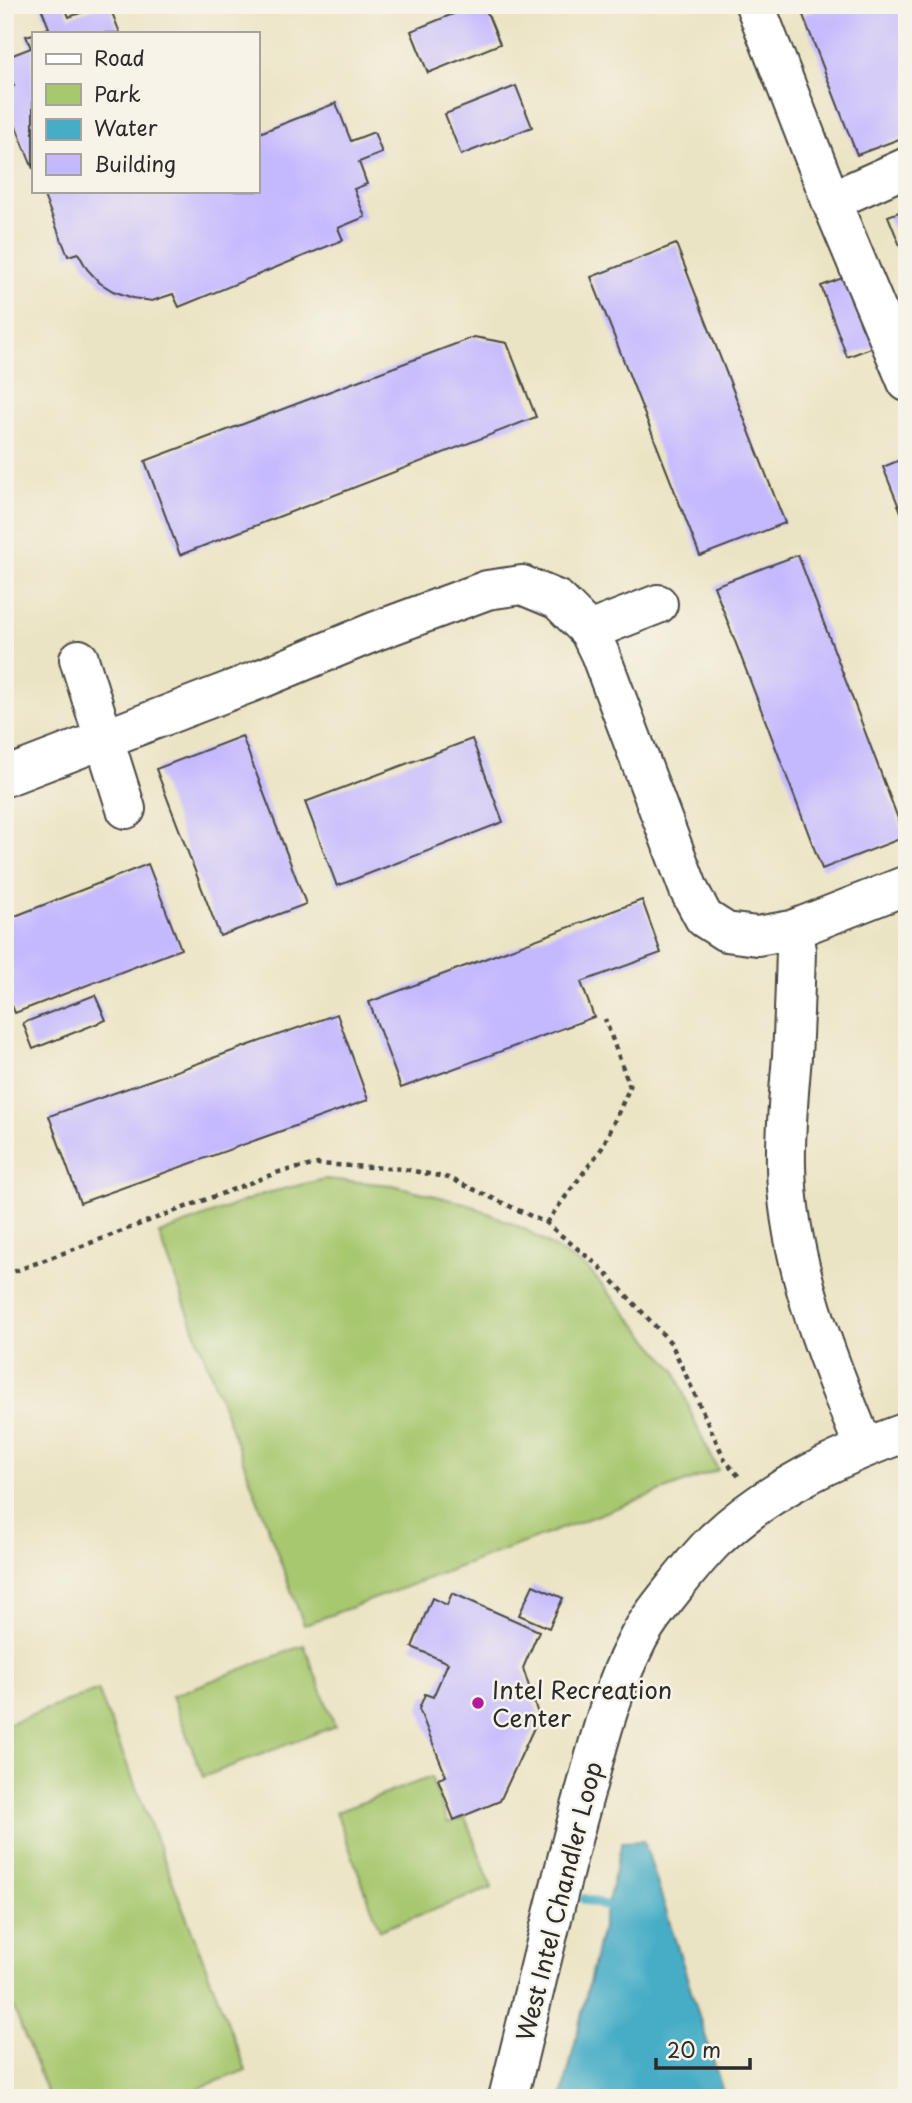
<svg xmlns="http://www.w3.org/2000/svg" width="912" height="2103" viewBox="0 0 912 2103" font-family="'Playpen Sans',sans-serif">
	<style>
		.green { fill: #a8c870; stroke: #6a7a4e; stroke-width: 2 }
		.water { fill: #47adc6; stroke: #396c78; stroke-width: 2 }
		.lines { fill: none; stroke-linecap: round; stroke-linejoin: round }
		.stream { stroke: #47adc6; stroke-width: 10 }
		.building { fill: #c4b8ff }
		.minor-casing { stroke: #484742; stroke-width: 42 }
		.path { stroke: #484742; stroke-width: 4.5; stroke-dasharray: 5 5; stroke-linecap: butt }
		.minor { stroke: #fff; stroke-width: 38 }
		.poi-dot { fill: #b5179e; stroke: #f7f3e8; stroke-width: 2.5 }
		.labels { text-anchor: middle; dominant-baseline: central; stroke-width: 5; stroke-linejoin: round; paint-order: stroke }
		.poi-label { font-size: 24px; fill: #2b2b2b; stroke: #f7f3e8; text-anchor: start }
		.street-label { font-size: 24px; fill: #2b2b2b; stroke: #f7f3e8 }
	</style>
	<rect width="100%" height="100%" fill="#f7f3e8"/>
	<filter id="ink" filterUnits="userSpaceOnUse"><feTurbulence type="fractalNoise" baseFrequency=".0143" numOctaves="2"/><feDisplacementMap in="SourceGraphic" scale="14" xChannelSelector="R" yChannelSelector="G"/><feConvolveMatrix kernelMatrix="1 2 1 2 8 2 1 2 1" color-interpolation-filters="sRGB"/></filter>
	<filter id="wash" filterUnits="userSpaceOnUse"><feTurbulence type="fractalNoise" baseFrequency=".00686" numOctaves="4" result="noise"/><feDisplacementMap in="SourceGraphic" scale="28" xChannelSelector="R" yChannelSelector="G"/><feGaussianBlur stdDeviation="1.57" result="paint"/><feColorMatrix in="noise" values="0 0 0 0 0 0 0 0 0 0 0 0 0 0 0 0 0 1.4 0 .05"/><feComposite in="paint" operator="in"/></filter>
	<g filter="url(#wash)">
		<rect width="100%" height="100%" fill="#ebe4c4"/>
		<path class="green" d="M325,1179L392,1185L468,1204L526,1230L589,1270L675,1370L695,1423L718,1470L304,1625L159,1234L263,1194Z
			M304,1645L335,1726L203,1777L172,1696Z
			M98,1690L246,2070L174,2098H49L5,1986V1725Z
			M431,1777L448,1823L465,1817L492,1888L380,1930L336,1812Z"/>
		<path class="water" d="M644,1841L725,2098H562L622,1842Z"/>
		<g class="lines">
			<path class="stream" d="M584,1899L606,1906"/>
		</g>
		<g id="blocks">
			<path class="building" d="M40,5H64L69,17L103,5H109L120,33H35L49,28Z
				M475,5H484L500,44L428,73L411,31Z
				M828,5H907V136L857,155L803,15Z
				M33,34V169L5,99V90L14,86L5,64V58L31,48L26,36Z
				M516,86L532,127L461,155L445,114Z
				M336,103L351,141L374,132L382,153L359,162L367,184L354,189L365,217L338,228L343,240L179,307L173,294L152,301L133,298L113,291L100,283L87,269L78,253L68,256L42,191H257V134Z
				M907,209V263L888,216Z
				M676,244L785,523L700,556L591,277Z
				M853,274L879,345L847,357L821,286Z
				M474,337L507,343L536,417L180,555L145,461Z
				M907,457V527L883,467Z
				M798,555L905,837L822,869L714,586Z
				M242,736L306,904L220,936L156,769Z
				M472,739L503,822L337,886L305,802Z
				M148,864L181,949L15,1013L5,989V920Z
				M642,900L661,953L581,982L594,1017L401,1088L369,1002Z
				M95,995L106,1020L33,1049L23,1023Z
				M337,1014L368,1100L80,1203L49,1116Z
				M533,1585L563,1598L549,1628L519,1615Z
				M452,1593L539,1631L523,1668L539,1717L500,1801L454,1820L438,1779L446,1776L419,1709L425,1694L433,1697L448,1663L412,1647L432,1598L447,1605Z"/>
		</g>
	</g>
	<g filter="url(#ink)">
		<use href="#blocks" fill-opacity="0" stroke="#484742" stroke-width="2"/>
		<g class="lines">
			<defs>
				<path id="minor" d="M755,5L831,201L907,382
					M831,201L907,167
					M589,631L658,604
					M79,659L126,809
					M5,777L263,678L376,631L487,590L522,585L558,600L589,631L600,654L689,890L704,918L726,932L757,936L792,930L907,885
					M792,930L796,950C795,985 794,1021 792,1056C789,1093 785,1130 786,1167C788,1262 828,1361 864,1447
					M508,2098C532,2002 554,1905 580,1810C596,1755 608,1697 635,1645C645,1623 662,1603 677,1584C689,1569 701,1554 715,1540C769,1489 837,1457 907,1432"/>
			</defs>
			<use href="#minor" class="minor-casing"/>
			<path class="path" d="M546,1223L602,1148L630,1087L605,1019
				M5,1275L279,1172L318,1164L404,1169L449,1178L546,1223L600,1267L671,1343L725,1460L740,1478"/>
			<use href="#minor" class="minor"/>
		</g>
	</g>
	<circle class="poi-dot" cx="478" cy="1703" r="7"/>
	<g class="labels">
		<g class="poi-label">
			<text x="492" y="1689">Intel Recreation<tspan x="492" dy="28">Center</tspan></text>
		</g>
		<g class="street-label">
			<text transform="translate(558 1901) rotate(-76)">West Intel Chandler Loop</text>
		</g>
	</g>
	<rect width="912" height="2103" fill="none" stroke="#f7f3e8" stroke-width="28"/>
	<rect x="32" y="32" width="228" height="161" fill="#f7f3e8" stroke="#a5a39c" stroke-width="2"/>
	<rect x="46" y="54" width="35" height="10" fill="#ffffff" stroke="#a5a39c" stroke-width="2"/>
	<text x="94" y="66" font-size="21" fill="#2b2b2b">Road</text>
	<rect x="46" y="84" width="35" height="21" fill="#a8c870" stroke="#a5a39c" stroke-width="2"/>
	<text x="94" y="102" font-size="21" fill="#2b2b2b">Park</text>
	<rect x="46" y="119" width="35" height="21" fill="#47adc6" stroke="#a5a39c" stroke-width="2"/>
	<text x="94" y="136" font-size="21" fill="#2b2b2b">Water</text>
	<rect x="46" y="154" width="35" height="21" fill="#c4b8ff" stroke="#a5a39c" stroke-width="2"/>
	<text x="94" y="172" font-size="21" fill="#2b2b2b">Building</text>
	<path d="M656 2058v10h94v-10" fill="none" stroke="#2b2b2b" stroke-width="3.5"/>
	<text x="667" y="2058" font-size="21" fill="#2b2b2b" stroke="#f7f3e8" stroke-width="5" paint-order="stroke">20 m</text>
</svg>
